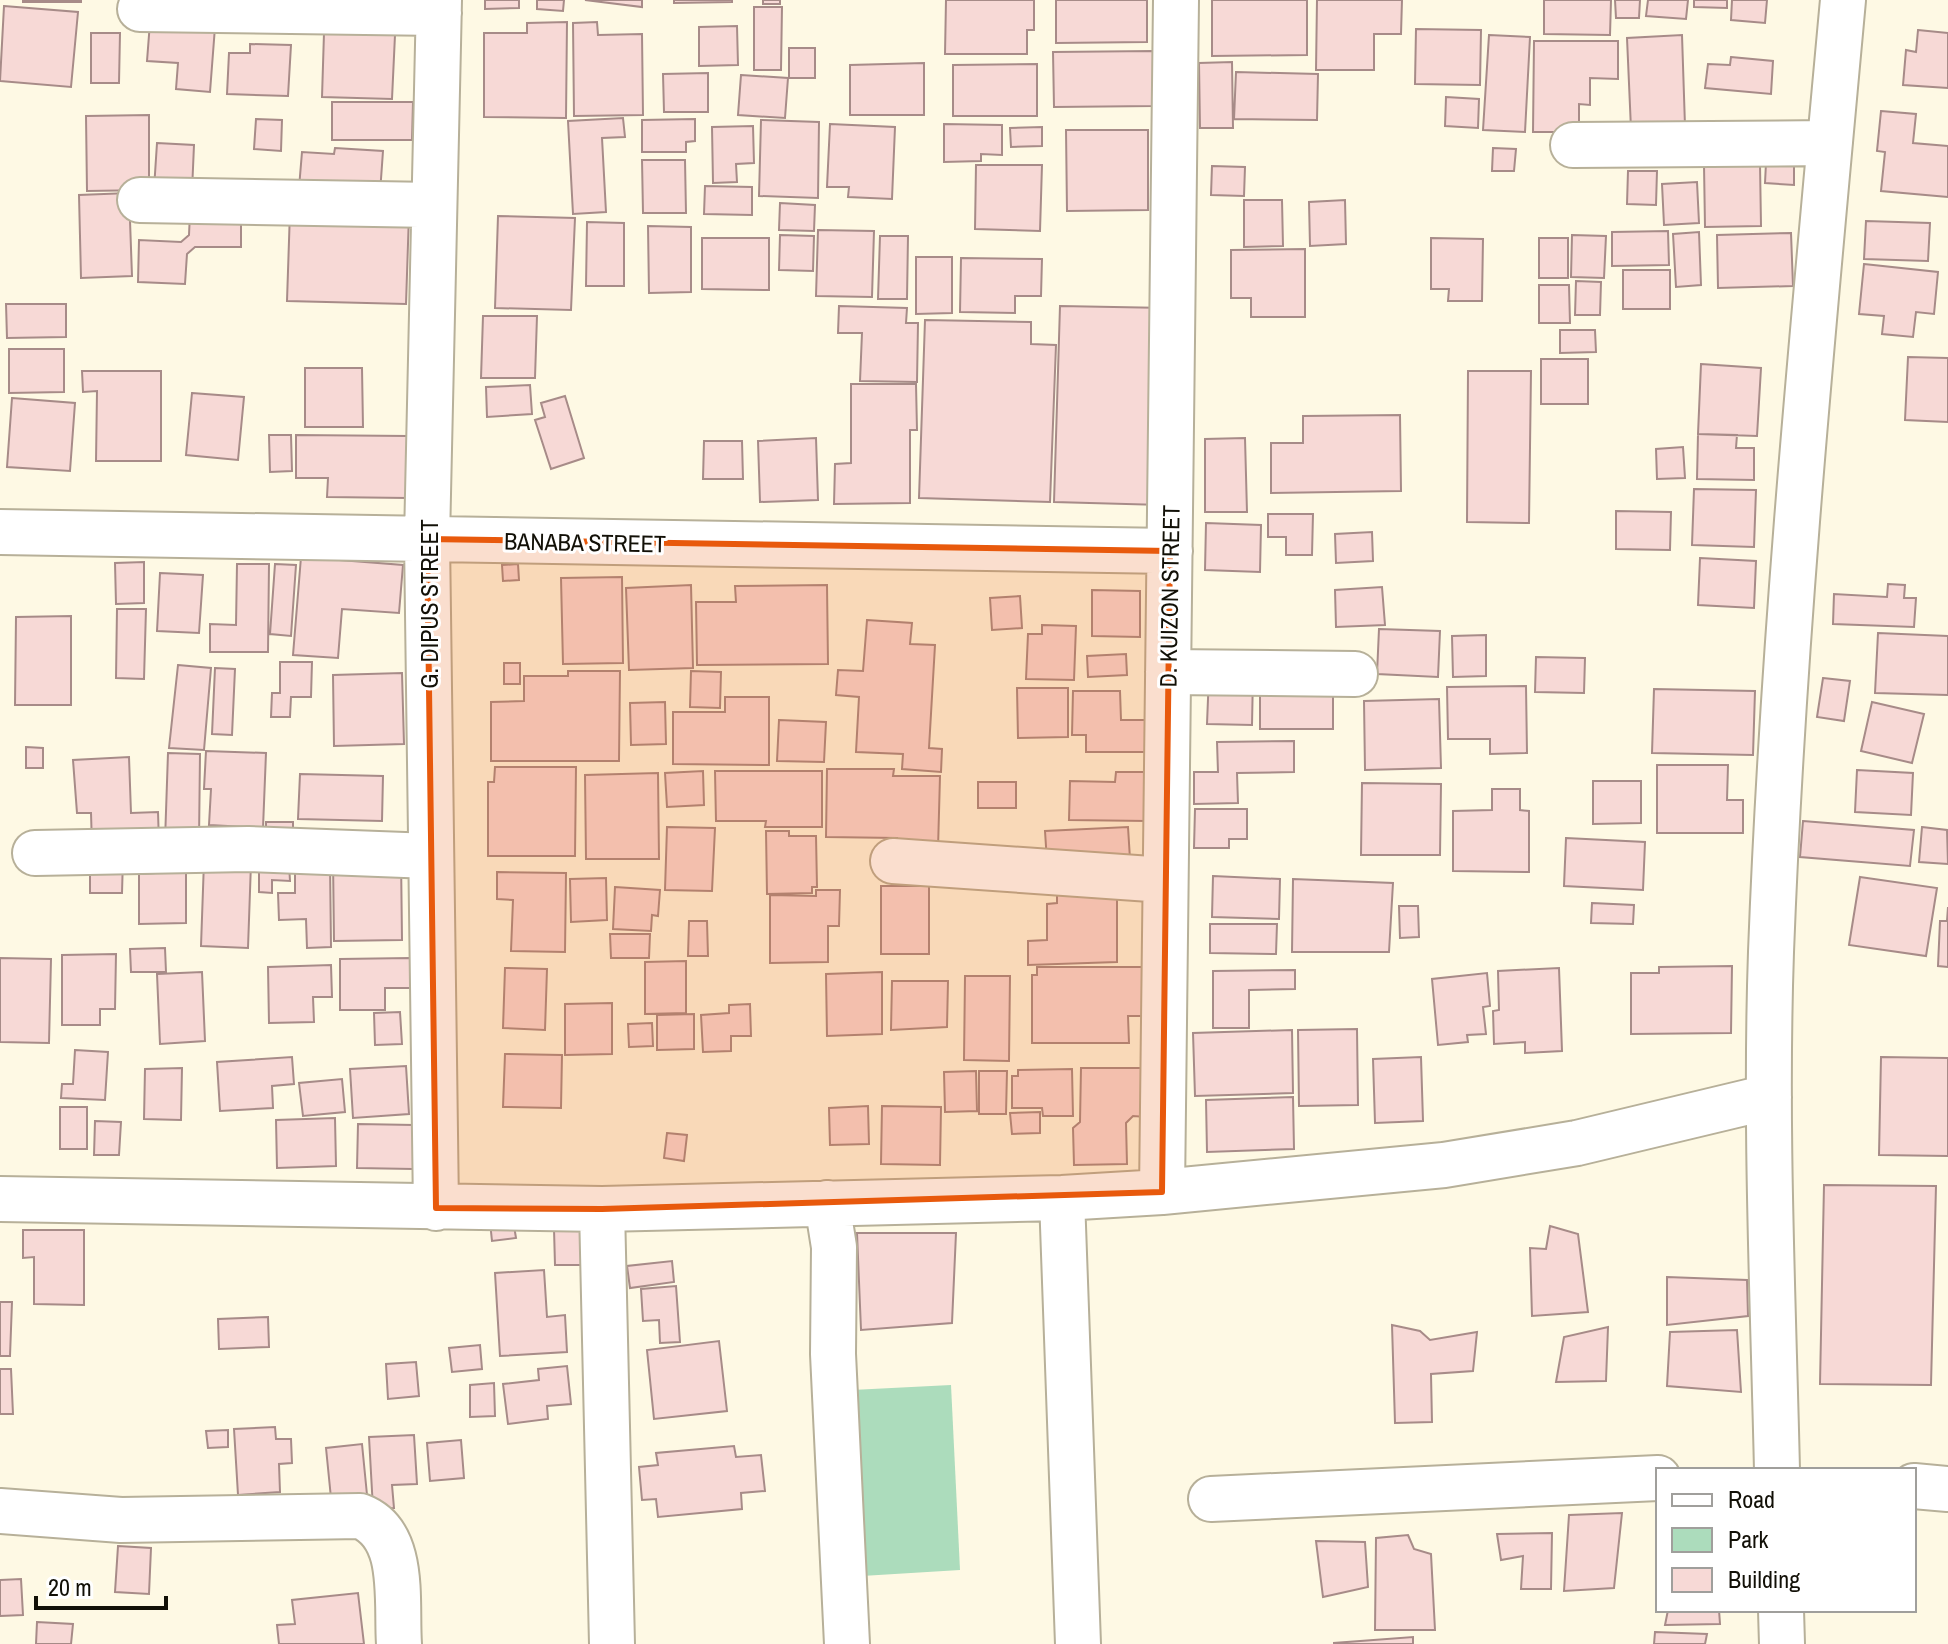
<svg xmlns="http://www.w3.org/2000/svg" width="1948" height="1644" viewBox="0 0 1948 1644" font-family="'Archivo Narrow',sans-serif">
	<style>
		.green { fill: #acdcbc }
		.building { fill: #f7d9d6; stroke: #a78b88; stroke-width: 2 }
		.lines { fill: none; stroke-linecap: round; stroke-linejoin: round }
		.minor-casing { stroke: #b7b099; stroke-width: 48 }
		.minor { stroke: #fff; stroke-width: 44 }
		.marked { fill: #e8590c; fill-opacity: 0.2; stroke: #e8590c; stroke-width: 6; stroke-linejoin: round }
		.labels { text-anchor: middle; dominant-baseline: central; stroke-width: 6; stroke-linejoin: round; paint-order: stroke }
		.street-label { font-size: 24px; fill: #121007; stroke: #fff }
	</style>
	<rect width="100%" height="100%" fill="#fef9e4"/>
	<path class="green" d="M951,1385L960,1570L862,1576L852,1390Z"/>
	<path class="building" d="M23,0H81V2H23Z
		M485,0H519V8L485,9Z
		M537,0H564L563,11L537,9Z
		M585,0H642V7Z
		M674,0H732V2L674,3Z
		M763,0H780V4H763Z
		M946,0H1034V30H1027V54H945Z
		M1056,0H1147V42L1056,43Z
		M1212,0H1307V55L1212,56Z
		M1317,0H1402L1401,34H1374V70H1316Z
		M1544,0H1611L1610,35L1544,34Z
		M1615,0H1640L1639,18H1616Z
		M1648,0H1688L1686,19L1646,16Z
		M1694,0H1727V8L1694,7Z
		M1732,0H1767L1765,23L1731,20Z
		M4,6L78,12L71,87L0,81Z
		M754,7H782L781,70H754Z
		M150,22L215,27L210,92L176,89L178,63L147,61Z
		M567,22L566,118L484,117V33H527V23Z
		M597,22L598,35L642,34L643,115L574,116L573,23Z
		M737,26L738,65L699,66V27Z
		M1416,29L1481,30L1480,85L1415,84Z
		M1918,30L1948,33V88L1903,85L1906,50L1916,52Z
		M91,33H120L119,83H91Z
		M324,33L395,35L392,99L322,97Z
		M1489,35L1530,37L1525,132L1483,130Z
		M1682,35L1685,126L1631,129L1627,38Z
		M1534,41H1618V79L1590,78V105L1579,104V132H1533Z
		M250,44L291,45L288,96L227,94L229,53H250Z
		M789,48H815V78H789Z
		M1153,51L1154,106L1054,107L1053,52Z
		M1731,57L1773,61L1771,94L1705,88L1708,64L1730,65Z
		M1232,62L1233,128H1200L1199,63Z
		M924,63V115H850V65Z
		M1037,64V116H953V65Z
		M1236,72L1318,74L1317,120L1234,119Z
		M708,73V112H664L663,74Z
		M741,75L788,78L785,118L738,115Z
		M1446,97L1479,99L1478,128L1445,126Z
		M332,102H413L412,140H332Z
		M1881,111L1916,114L1913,143L1948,146V197L1881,191L1885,152L1877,151Z
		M149,115V190L87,191L86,116Z
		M623,118L625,137L602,138L606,212L573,214L568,121Z
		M256,119L282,120L281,151L254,149Z
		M695,119V141L686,142V152H642V120Z
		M761,120L819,122L818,198L759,196Z
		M830,124L895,127L892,199L848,197L849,187H827Z
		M944,124L1002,125V155L981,154V161L944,162Z
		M753,126L754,163L736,164L737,182L713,183L712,127Z
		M1042,127V146L1011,147L1010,128Z
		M1066,130H1148V210L1067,211Z
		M157,143L194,145L192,191L154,189Z
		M335,148L383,151L380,193L299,188L302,152L334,154Z
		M1493,148L1516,149L1514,171H1492Z
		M642,160H685L686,213H643Z
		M1766,163L1794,164V185L1765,183Z
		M1760,164L1761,226L1705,227L1704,165Z
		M976,165H1042L1040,231L975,229Z
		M1212,166L1245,167L1244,196L1211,195Z
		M1628,171H1657L1656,205L1627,204Z
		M1697,182L1699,223L1664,225L1662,184Z
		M705,186L752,187V215L704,214Z
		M129,193L132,276L81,278L79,195Z
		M1244,200H1282L1283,246L1244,247Z
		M1345,200L1346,244L1310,246L1309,202Z
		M780,203L815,205L814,231L779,230Z
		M290,211L409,214L406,304L287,301Z
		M241,212V247H195L187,254L185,284L138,282L139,240L181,242L189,235L190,213Z
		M498,216L575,218L571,310L495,308Z
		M1866,221L1930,223L1928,261L1864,259Z
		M587,222L624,223V286H586Z
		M648,226L691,227V292L649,293Z
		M818,230L874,231L872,297L816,296Z
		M1668,231L1669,265L1612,266V232Z
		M1699,232L1701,285L1676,287L1673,234Z
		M1791,233L1793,286L1718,288L1717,235Z
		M780,235L814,236L813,271L779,270Z
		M1572,235L1606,236L1604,278L1571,277Z
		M880,236H908L907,299H878Z
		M702,238H769V290L702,289Z
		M1431,238L1483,239L1482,301H1448L1449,289H1431Z
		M1539,238H1568V278H1539Z
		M1305,249V317H1251V298H1231V250Z
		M916,257H952V313L916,314Z
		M961,258L1042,259L1041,296H1015V313L960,312Z
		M1864,264L1938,272L1934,314L1916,312L1913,337L1882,334L1884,316L1859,314Z
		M1623,270H1670V309H1623Z
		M1576,281L1601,282L1600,315H1575Z
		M1539,285H1569L1570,323H1539Z
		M6,304H66V337L7,338Z
		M839,306L907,308L906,323H918L917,382L860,381L862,333H838Z
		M1060,306L1167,308L1162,505L1054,502Z
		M483,316H537L535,378H481Z
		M925,320L1031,322V344L1056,345L1050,502L919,498Z
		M1560,330H1595L1596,352L1560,353Z
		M9,349H64V392L9,393Z
		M1908,357L1948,358V422L1905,420Z
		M1541,359H1588V404H1541Z
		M1701,364L1761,368L1757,436L1698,434Z
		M305,368H362L363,427H305Z
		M82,371H161V461H96L97,391L83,392Z
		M1468,371H1531L1529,523L1467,522Z
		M851,384H916L917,430H910V503L834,504L835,464L851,463Z
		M530,385L532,414L487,417L486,387Z
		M192,393L244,397L238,460L186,455Z
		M565,396L584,458L551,469L535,420L545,417L541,403Z
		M12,398L75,403L70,471L7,467Z
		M1400,415L1401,491L1271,493V443H1303V416Z
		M1698,434L1737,435L1736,448H1754V480L1697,479Z
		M269,435H291L292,471L270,472Z
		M296,435L408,436L407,498L327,497L328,478H296Z
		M816,438L818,500L760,502L758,441Z
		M1245,438L1247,512H1205V439Z
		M704,441H742L743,479H703Z
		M1683,447L1685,478L1657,479L1656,449Z
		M1694,489L1756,490L1754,547L1692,545Z
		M1616,511L1671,512L1670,550L1616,549Z
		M1268,514H1313L1312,555H1286V537H1268Z
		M1206,523L1261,525L1260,572L1205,570Z
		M1372,532L1373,561L1336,563L1335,534Z
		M301,557L403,565L399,613L342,609L338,658L293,655Z
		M1700,558L1756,561L1754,608L1698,605Z
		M144,562V603L116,604L115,563Z
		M237,564H269L268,652H210V624L236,625Z
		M275,564L296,565L291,636L270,634Z
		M518,564L519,580L503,581L502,565Z
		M160,573L203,575L199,633L157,631Z
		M622,577L623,663L563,664L561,578Z
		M1888,584L1905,585L1904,598H1916L1914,627L1833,624L1834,594L1887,597Z
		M691,585L693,668L629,670L626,588Z
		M827,585L828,664L697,665L696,602H736L735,586Z
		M1382,587L1385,625L1336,627L1335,590Z
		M1092,590L1140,591V637L1092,636Z
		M1020,596L1022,628L992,630L990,598Z
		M117,609H146L144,679L116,678Z
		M71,616V705H15L16,617Z
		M867,620L912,623L910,644L935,645L929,748L942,749L941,772L902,769L903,754L856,752L859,697L836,695L838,670L863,671Z
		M1042,625L1076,626L1074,680L1026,679L1028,634H1042Z
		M1379,629L1440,631L1438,677L1377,674Z
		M1878,633L1948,636V695L1875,693Z
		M1486,635V676L1453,677L1452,636Z
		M1126,654L1127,675L1088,677L1087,656Z
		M1536,657L1585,658L1584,693L1535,692Z
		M280,662H312L311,697H291L290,717H271L272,693H280Z
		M504,663H520V684H504Z
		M178,665L211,668L204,750L169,748Z
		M215,668L235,669L232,735L212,734Z
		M568,671H620L619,761H491V702L524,701V676H568Z
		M691,671L721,672L720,708L690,707Z
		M402,673L404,744L334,746L333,675Z
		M1209,674L1253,675L1252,725L1207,724Z
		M1333,674V729H1260V675Z
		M1823,678L1850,681L1844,721L1817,717Z
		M1526,686L1527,753L1490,754V739H1448L1447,687Z
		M1017,688H1068V737L1018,738Z
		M1654,689L1755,691L1753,755L1652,753Z
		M1073,691H1120L1121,720H1151V752H1086V735H1072Z
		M725,697H769V765L673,764V712H725Z
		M1439,699L1441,768L1365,770L1364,701Z
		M665,702L666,744L631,745L630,703Z
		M1872,702L1924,714L1912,763L1861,751Z
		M779,720L826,722L824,762L777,761Z
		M1294,741V772L1237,773L1238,803L1194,804V772H1218L1217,742Z
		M26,747L43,748V768H26Z
		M206,751L266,753L263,828L209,825L211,789H204Z
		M168,753L200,754L199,841H165Z
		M129,757L131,813L158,812L159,843L92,846L91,813H77L73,760Z
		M1657,765H1728L1727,800H1743V833H1657Z
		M495,767H576L575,856H488V782H494Z
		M827,769H894L893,776H940L938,849L897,848V838L826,837Z
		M1857,770L1913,773L1911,815L1855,812Z
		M703,771L704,805L667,807L665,773Z
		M715,771H822V827H765L766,821H716Z
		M1116,772H1148L1147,821L1069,820L1070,781L1115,782Z
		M658,773L659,859H586L585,775Z
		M300,774L383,776L382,821L298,819Z
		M1593,781H1641V823L1593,824Z
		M978,782H1016V808H978Z
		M1362,783L1441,784L1440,855H1361Z
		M1492,789H1520V810L1529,811V872L1453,871V811L1492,810Z
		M1195,809H1247V839H1229V848H1194Z
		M1803,821L1914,830L1910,866L1800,857Z
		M266,822H293V846H266Z
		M667,827L715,828L712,891L665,890Z
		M1128,827L1130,859L1047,862L1045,831Z
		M1922,827L1947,830L1948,864L1919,862Z
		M766,831H789V836H816L817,887H812V893L767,894Z
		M1566,838L1645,842L1643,890L1564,886Z
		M90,857L123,858L122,893H90Z
		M401,857L402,940L334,941L333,859Z
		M155,860H186V923L139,924V874L155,873Z
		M204,861L251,863L248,948L201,946Z
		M259,863L289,864L290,881L272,880V893L259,892Z
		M330,863L331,947L307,948L306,919L279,920L278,893H295V864Z
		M497,872L566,873L565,952L511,951L513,900L497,899Z
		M1213,876L1280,879L1279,919L1212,917Z
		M1860,877L1937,888L1926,956L1849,945Z
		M606,878L607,920L571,922L570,879Z
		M1293,879L1393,883L1389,952H1292Z
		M1117,885V962L1028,965V941L1047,940V904L1057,903V886Z
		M881,886H929V954H881Z
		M615,887L660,890L658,916L652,915L651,931L613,929Z
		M816,890H840L839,926H828V962L770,963V895L816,896Z
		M1592,903L1634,905L1633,924L1591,923Z
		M1399,906H1418L1419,937L1400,938Z
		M1948,907V967L1938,966L1940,921H1947Z
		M689,921H707L708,956H688Z
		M1210,924H1277L1276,954L1210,953Z
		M610,934H650L649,958H611Z
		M165,948L166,972H131L130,949Z
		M116,954L115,1009H100V1025H62V955Z
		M0,958L51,959L49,1043L0,1042Z
		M410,958L411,988H385V1010H340V959Z
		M686,961V1013L645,1014V962Z
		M331,965L332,997H313L314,1022L269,1023L268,967Z
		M1732,966L1731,1033L1631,1034V973H1659V967Z
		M1037,967H1142L1143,1016H1128L1129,1043H1032V975H1037Z
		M505,968L547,969L545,1030L503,1028Z
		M1559,968L1562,1051L1525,1053V1042L1494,1044L1493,1011L1499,1010L1498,971Z
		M1295,970V989L1249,990V1028H1213V971Z
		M202,972L205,1041L160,1044L157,974Z
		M882,972V1034L827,1036L826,974Z
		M1487,973L1490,1006L1483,1007L1486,1034L1467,1035L1468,1042L1438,1045L1432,979Z
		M965,976H1010L1009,1061L964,1060Z
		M892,981H948L947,1027L891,1030Z
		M612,1003V1054L565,1055V1004Z
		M750,1004L751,1036H731V1051L703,1052L701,1015L729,1013V1005Z
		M400,1012L402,1044L375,1045L374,1013Z
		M694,1014V1049L657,1050V1015Z
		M652,1023L653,1046L629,1047L628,1024Z
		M1357,1029L1358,1105L1299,1106L1298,1030Z
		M1292,1030L1293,1093L1195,1096L1193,1033Z
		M75,1050L108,1052L105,1100L61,1098L62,1084H73Z
		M505,1054L562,1055L561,1108L503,1107Z
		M292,1057L294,1084L272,1086L273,1108L220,1111L217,1062Z
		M1421,1057L1423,1121L1375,1123L1373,1059Z
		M1881,1057L1948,1058V1156L1879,1155Z
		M406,1066L409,1114L353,1118L350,1069Z
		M182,1068L181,1120L144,1119L145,1069Z
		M1081,1068H1147L1146,1117L1133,1116L1126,1123L1127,1164L1074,1165L1073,1128L1080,1122Z
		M1072,1069L1073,1116H1043L1042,1108H1012V1076H1018V1070Z
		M976,1071L977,1111L945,1112L944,1072Z
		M979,1071H1007L1006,1114H979Z
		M342,1079L345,1112L303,1116L299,1083Z
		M1293,1097L1294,1149L1207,1152L1206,1100Z
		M868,1106L869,1144L830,1145L829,1108Z
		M882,1106L941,1107L940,1165L881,1164Z
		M60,1107H87V1149H60Z
		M1040,1112V1133L1012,1134L1010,1113Z
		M335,1118L336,1166L277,1168L276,1120Z
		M95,1121L121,1122L119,1155H94Z
		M358,1124L414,1125L413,1169L357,1168Z
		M667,1133L687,1135L684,1161L664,1158Z
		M1824,1185L1936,1186L1931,1385L1820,1384Z
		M513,1220L516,1238L492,1241L490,1222Z
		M1550,1226L1578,1234L1588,1312L1532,1316L1530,1248L1546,1249Z
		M554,1229H590V1265H555Z
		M23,1230H84V1305L34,1304V1257L23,1258Z
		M857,1233H956L952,1323L861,1330Z
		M672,1261L674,1282L630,1288L627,1266Z
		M544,1270L547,1317L565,1315L567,1352L500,1356L495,1273Z
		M1667,1277L1747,1280L1748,1316L1667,1325Z
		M676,1286L680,1342L660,1343L659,1320L643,1321L641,1289Z
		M0,1302H12L10,1356H0Z
		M268,1317L269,1347L219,1349L218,1319Z
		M1392,1325L1420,1331L1430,1340L1477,1332L1473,1371L1431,1374L1432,1422L1395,1423Z
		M1608,1327L1606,1381L1556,1382L1564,1337Z
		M1737,1330L1741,1392L1667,1386L1670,1332Z
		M719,1341L727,1411L654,1419L647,1350Z
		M480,1345L482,1369L452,1372L449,1348Z
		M416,1362L419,1396L388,1399L386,1364Z
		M567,1366L571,1404L547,1406L548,1419L508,1424L503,1384L539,1380L538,1369Z
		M0,1369H11L13,1414H0Z
		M494,1383L495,1416L470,1417V1385Z
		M275,1427L276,1439H291L292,1463L279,1464L280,1492L238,1495L234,1429Z
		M228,1430V1447L208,1448L206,1431Z
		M414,1435L417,1484L392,1485L394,1508L373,1509L369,1437Z
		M461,1440L464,1478L430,1481L427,1443Z
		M362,1444L368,1505L332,1508L326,1448Z
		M734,1446L736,1457L761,1455L765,1491L741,1493L742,1509L658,1517L656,1499L642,1500L639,1467L658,1465L656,1453Z
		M1622,1513L1614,1588L1564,1591L1569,1515Z
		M1552,1533L1551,1589H1521L1523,1556L1501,1560L1497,1534Z
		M1408,1535L1414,1549L1431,1554L1435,1630H1375L1376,1538Z
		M1316,1541L1365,1542L1368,1587L1323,1597Z
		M118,1546L151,1548L149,1594L115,1592Z
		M21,1579L23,1615L0,1616V1580Z
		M358,1593L364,1644H279L277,1625L295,1624L292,1600Z
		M1668,1610H1719L1720,1624L1665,1625Z
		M37,1622L73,1624L71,1644H36Z
		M1655,1632L1707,1634L1705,1644H1654Z
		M1413,1637V1644H1334V1643Z"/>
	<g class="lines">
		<defs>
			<path id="minor" d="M140,9L439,13
				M1573,145L1830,143
				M140,200L434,205
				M0,532L1170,551
				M1168,672L1355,674
				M35,853L248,849L431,856
				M893,861L1165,880
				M1162,1192L1176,0
				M1062,1198L1078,1644
				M0,1199L602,1209L1062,1198L1162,1192L1444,1165L1577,1143L1769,1097
				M827,1203L834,1247L833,1354L847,1644
				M436,1208L427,539L439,0
				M602,1209L612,1644
				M1777,1470C1773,1297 1765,1125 1771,952C1783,634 1814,317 1843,0
				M1914,1486L1948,1489
				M1211,1499L1658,1478
				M0,1511L121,1520L360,1516C407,1534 396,1602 399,1644
				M1781,1610L1782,1644"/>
		</defs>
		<use href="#minor" class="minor-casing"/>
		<use href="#minor" class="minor"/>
	</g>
	<path class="marked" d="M427,539L1170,551L1162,1192L602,1209L436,1208Z"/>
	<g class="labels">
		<g class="street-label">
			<text transform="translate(585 542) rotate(1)">BANABA STREET</text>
			<text transform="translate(1169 596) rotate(-89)">D. KUIZON STREET</text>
			<text transform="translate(429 604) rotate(-90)">G. DIPUS STREET</text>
		</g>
	</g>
	<rect x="1656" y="1468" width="260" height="144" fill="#ffffff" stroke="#a09f9c" stroke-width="2"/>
	<rect x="1672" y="1494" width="40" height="12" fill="#ffffff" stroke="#a09f9c" stroke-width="2"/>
	<text x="1728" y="1508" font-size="24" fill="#121007">Road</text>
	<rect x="1672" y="1528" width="40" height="24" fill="#acdcbc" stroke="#a09f9c" stroke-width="2"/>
	<text x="1728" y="1548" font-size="24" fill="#121007">Park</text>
	<rect x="1672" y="1568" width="40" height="24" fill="#f7d9d6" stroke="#a09f9c" stroke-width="2"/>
	<text x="1728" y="1588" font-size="24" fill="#121007">Building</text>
	<path d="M36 1596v12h130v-12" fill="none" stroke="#121007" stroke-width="4"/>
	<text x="48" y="1596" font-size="24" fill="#121007" stroke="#ffffff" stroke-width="6" paint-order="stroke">20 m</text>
</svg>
